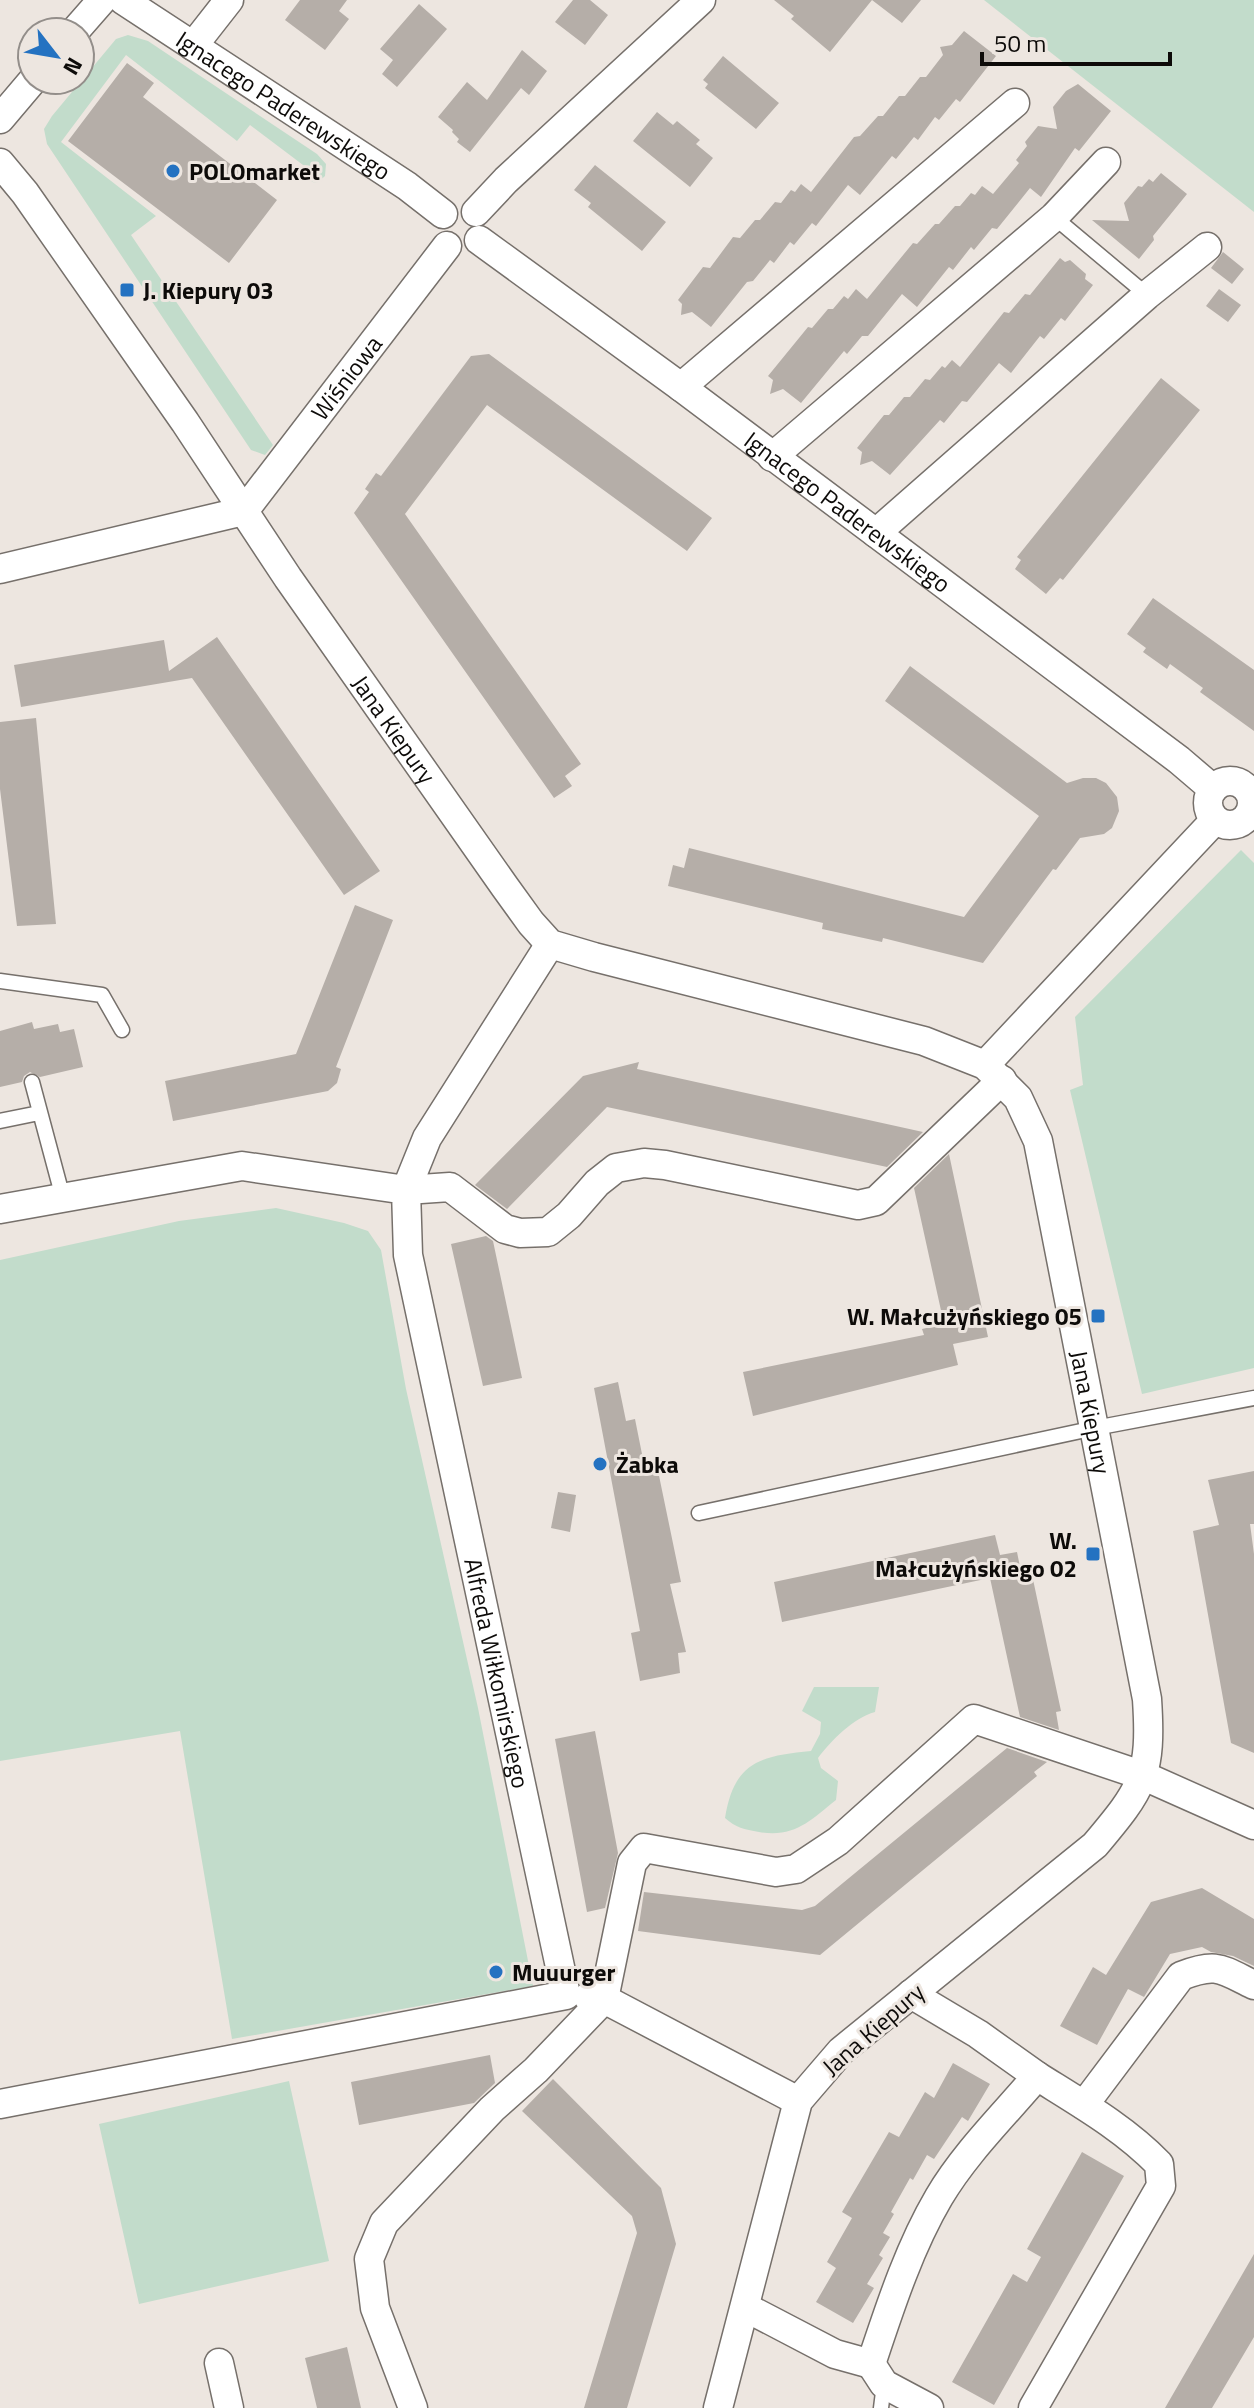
<svg xmlns="http://www.w3.org/2000/svg" width="1254" height="2408" viewBox="0 0 1254 2408" font-family="'Titillium Web',sans-serif">
	<style>
		.green { fill: #c2dccb }
		.building { fill: #b5aea8 }
		.lines { fill: none; stroke-linecap: round; stroke-linejoin: round }
		.lane-casing { stroke: #76706b; stroke-width: 17 }
		.street-casing { stroke: #76706b; stroke-width: 31 }
		.lane { stroke: #fff; stroke-width: 14 }
		.street { stroke: #fff; stroke-width: 28 }
		.poi-dot { fill: #2472c1; stroke: #ede6e0; stroke-width: 3 }
		.labels { text-anchor: middle; dominant-baseline: central; stroke-width: 6; stroke-linejoin: round; paint-order: stroke }
		.street-label { font-size: 24px; fill: #0d0b09; stroke: #ede6e0 }
		.poi-label { font-size: 24px; font-weight: bold; fill: #0d0b09; stroke: #ede6e0; text-anchor: start }
	</style>
	<rect width="100%" height="100%" fill="#ede6e0"/>
	<path class="green" d="M984,0H1254V212Z
		M128,35L148,41L317,154L326,164L325,176L317,183L304,180L311,171L250,125L237,141L126,55L61,142L156,216L131,235L273,445L265,455L251,450L47,144L44,129L52,116L116,39Z
		M1241,850L1254,863V1368L1142,1394L1070,1090L1083,1085L1075,1017Z
		M276,1208L344,1223L368,1231L381,1250L406,1389L478,1708L533,1986L232,2039L180,1731L0,1761V1260L179,1221Z
		M814,1687H879L875,1712C853,1718 832,1740 818,1758L821,1768L838,1781L836,1800C810,1821 794,1838 759,1832C744,1829 736,1828 725,1818C734,1763 758,1756 811,1751L820,1734L821,1722L802,1711Z
		M289,2081L329,2261L139,2304L99,2124Z"/>
	<path class="building" d="M300,0H347L339,11L349,19L325,50L285,20Z
		M573,0H590L608,15L585,45L555,22Z
		M774,0H921L902,23L872,0L830,52L791,19L794,16Z
		M419,4L447,29L397,87L382,74L393,60L380,49Z
		M964,31L996,56L960,102L956,99L939,120L935,117L918,140L914,137L896,159L892,156L860,195L848,185L816,226L812,223L794,245L790,242L774,263L770,260L753,281L747,282L711,327L692,312L681,315L682,304L678,300L703,267L710,268L733,237L740,238L755,220H760L775,202L781,203L791,190L795,192L801,184L811,192L854,137L860,136L878,116H883L899,96H905L920,77H926L943,55L940,47L952,45Z
		M522,50L547,71L529,95L521,88L470,152L457,142L459,139L452,132L453,130L438,117L467,82L487,100Z
		M723,56L779,103L756,129L705,88L708,84L703,80Z
		M127,63L154,83L143,97L277,200L229,263L68,141Z
		M1078,84L1111,111L1079,151L1075,148L1041,197L1030,188L997,229L992,228L974,250L971,247L953,270L949,267L917,307L902,294L868,336H862L847,354L844,351L801,403L783,389L770,394L773,380L768,376L808,327L812,328L828,309H833L844,296L848,299L856,289L867,299L913,243L917,244L935,224H939L955,206H960L971,193L975,195L982,186L993,194L1019,163L1016,160L1027,146L1025,142L1038,126L1057,129L1053,107L1066,91Z
		M657,112L673,125L677,121L700,140L696,144L713,158L690,187L633,141Z
		M595,165L666,222L642,251L588,207L591,203L574,190Z
		M1161,173L1187,194L1153,236L1154,240L1139,259L1092,220L1129,221L1124,203L1138,186L1142,187L1149,179L1153,182Z
		M1223,252L1244,269L1232,284L1211,268Z
		M1060,258L1065,262L1070,260L1086,274L1085,279L1093,285L1065,321L1061,318L1044,339L1040,336L1011,373L999,363L967,402L962,401L944,423L940,420L890,475L872,461L860,465L862,452L857,448L884,415H889L904,397H910L925,379L930,380L942,366L945,368L952,360L960,367L1004,312L1009,313L1025,294L1030,295Z
		M1219,289L1241,305L1228,322L1206,306Z
		M489,354L712,518L687,551L487,405L405,514L581,764L565,776L572,786L554,798L354,513L369,492L365,489L376,473L381,476L471,356Z
		M1161,378L1200,410L1063,580L1060,578L1046,594L1015,569L1021,560L1017,557Z
		M1153,598L1254,670V731L1200,692L1203,688L1170,664L1167,669L1143,652L1146,648L1127,634Z
		M217,637L380,871L344,895L192,678L21,707L14,665L164,640L169,671Z
		M910,666L1067,783L1083,778H1096L1106,783L1117,797L1119,811L1112,828L1104,834L1080,838L1056,870L1053,869L983,963L883,938L882,942L822,929L823,923L668,886L673,865L684,868L689,848L964,917L1039,816L885,701Z
		M36,718L56,924L17,926L0,789V722Z
		M355,905L393,920L336,1067L341,1069L337,1083L328,1091L173,1121L165,1081L296,1054Z
		M32,1022L34,1029L58,1024L60,1032L74,1029L83,1067L40,1077L30,1072L24,1076L22,1082L0,1087V1031Z
		M639,1062L637,1069L923,1132L887,1167L607,1107L507,1209L475,1185L583,1076Z
		M949,1154L988,1337L953,1344L958,1365L753,1416L743,1372L924,1335L922,1329L944,1324L914,1188Z
		M486,1236L493,1241L522,1378L483,1386L451,1244Z
		M618,1382L626,1421L635,1419L645,1469L657,1466L681,1582L670,1584L686,1652L678,1653L680,1673L640,1681L631,1633L640,1631L594,1388Z
		M1254,1471V1524H1250L1254,1554V1753L1231,1743L1193,1531L1219,1525L1208,1480Z
		M558,1492L576,1495L570,1532L551,1528Z
		M995,1535L1000,1555L1017,1552L1021,1572L1031,1570L1061,1711L1056,1712L1059,1730L1020,1717L990,1578L782,1622L774,1582Z
		M595,1731L618,1853L605,1908L587,1912L555,1739Z
		M1007,1748L1047,1762L1034,1772L1037,1776L820,1955L638,1931L644,1892L802,1910L815,1906Z
		M1202,1888L1254,1919V1966L1233,1956L1211,1952L1202,1947L1170,1954L1144,1997L1128,1989L1097,2045L1060,2026L1093,1967L1106,1975L1151,1902Z
		M490,2055L495,2083L474,2103L359,2125L351,2082Z
		M953,2063L990,2084L968,2121L962,2117L934,2159L927,2155L913,2180L910,2178L891,2212L894,2214L883,2233L890,2237L879,2255L883,2258L867,2284L874,2288L853,2323L816,2302L836,2268L827,2262L852,2218L842,2212L889,2132L899,2137L925,2092L934,2098Z
		M553,2079L661,2188L676,2244L627,2408H584L637,2233L632,2216L522,2111Z
		M1082,2152L1124,2176L994,2405L952,2382L1013,2274L1027,2282L1041,2257L1027,2249Z
		M1254,2254V2337L1212,2408H1165Z
		M347,2347L361,2408H317L305,2358Z"/>
	<g class="lines">
		<defs>
			<path id="lane" d="M1054,217L1147,295
				M0,981L102,995L122,1030
				M32,1082L63,1198
				M0,1121L39,1113
				M699,1513L1095,1428L1254,1398
				M881,2408L884,2384"/>
			<g id="street">
				<path id="s1" d="M123,0L407,186L443,214"/>
				<path d="M74,32L102,0"/>
				<path d="M193,46L229,0"/>
				<path d="M0,119L33,80"/>
				<path id="s2" d="M0,163L25,193L185,422L288,578L505,887L531,923L550,944L594,957L924,1041L985,1065L1018,1098L1038,1141L1147,1699C1152,1775 1143,1788 1095,1845L841,2051L798,2101L718,2408"/>
				<path d="M476,212L506,180L701,0"/>
				<path id="s3" d="M479,240L681,387L1179,760L1213,789"/>
				<path d="M681,387L1015,103"/>
				<path d="M772,457L1054,217L1106,162"/>
				<path id="s4" d="M244,511L447,246"/>
				<path d="M876,533L1147,295L1207,247"/>
				<path d="M0,569L244,511"/>
				<circle cx="1230" cy="803" r="22"/>
				<path d="M550,944L427,1138L406,1190L450,1187L505,1229L520,1233L548,1232L569,1215L597,1183L616,1168L644,1163L665,1165L858,1205L876,1201L1002,1080"/>
				<path d="M985,1065L1215,820"/>
				<path id="s5" d="M0,1209L242,1166L406,1190L408,1255L566,1995L0,2104"/>
				<path d="M588,1997L604,1999L798,2101"/>
				<path d="M1084,2105L1181,1976C1217,1962 1221,1969 1254,1985"/>
				<path d="M745,2307L835,2354L871,2364C890,2307 909,2248 939,2197C965,2153 1004,2115 1037,2076L978,2034L911,1994"/>
				<path d="M219,2363L229,2408"/>
				<path d="M871,2364L884,2384L929,2408"/>
				<path d="M413,2408L375,2308L369,2259L384,2223L492,2109L536,2070L604,1999L632,1863L644,1848L776,1872L796,1869L838,1841L974,1719L1144,1776L1254,1825"/>
				<path d="M1033,2408L1161,2186L1159,2164C1124,2128 1080,2103 1037,2076"/>
			</g>
		</defs>
		<use href="#lane" class="lane-casing"/>
		<use href="#street" class="street-casing"/>
		<use href="#lane" class="lane"/>
		<use href="#street" class="street"/>
	</g>
	<g class="poi-dot">
		<circle cx="173" cy="171" r="8"/>
		<rect x="119" y="282" width="16" height="16" rx="4"/>
		<rect x="1090" y="1308" width="16" height="16" rx="4"/>
		<circle cx="600" cy="1464" r="8"/>
		<rect x="1085" y="1546" width="16" height="16" rx="4"/>
		<circle cx="496" cy="1972" r="8"/>
	</g>
	<g class="labels">
		<g class="street-label">
			<text stroke="none"><textPath href="#s1" startOffset="192">Ignacego Paderewskiego</textPath></text>
			<text stroke="none"><textPath href="#s4" startOffset="168">Wiśniowa</textPath></text>
			<text stroke="none"><textPath href="#s3" startOffset="458">Ignacego Paderewskiego</textPath></text>
			<text stroke="none"><textPath href="#s2" startOffset="690">Jana Kiepury</textPath></text>
			<text stroke="none"><textPath href="#s2" startOffset="1778">Jana Kiepury</textPath></text>
			<text stroke="none"><textPath href="#s5" startOffset="904">Alfreda Wiłkomirskiego</textPath></text>
			<text transform="translate(873 2029) rotate(-41)">Jana Kiepury</text>
		</g>
		<g class="poi-label">
			<text x="189" y="171">POLOmarket</text>
			<text x="143" y="290">J. Kiepury 03</text>
			<text x="1082" y="1316" text-anchor="end">W. Małcużyńskiego 05</text>
			<text x="616" y="1464">Żabka</text>
			<text x="1077" y="1540" text-anchor="end">W.<tspan x="1077" dy="28">Małcużyńskiego 02</tspan></text>
			<text x="512" y="1972">Muuurger</text>
		</g>
	</g>
	<g transform="translate(56 56) rotate(121)"><circle r="38" fill="#ede6e0" stroke="#938e8a" stroke-width="2"/>
	<path d="M0-6L14 30L0 20L-14 30Z" fill="#2472c1"/>
	<text y="-12" font-size="22" font-weight="bold" text-anchor="middle" fill="#0d0b09">N</text>
	</g>
	<path d="M982 52v12h188v-12" fill="none" stroke="#0d0b09" stroke-width="4"/>
	<text x="994" y="52" font-size="24" fill="#0d0b09" stroke="#ede6e0" stroke-width="6" paint-order="stroke">50 m</text>
</svg>
